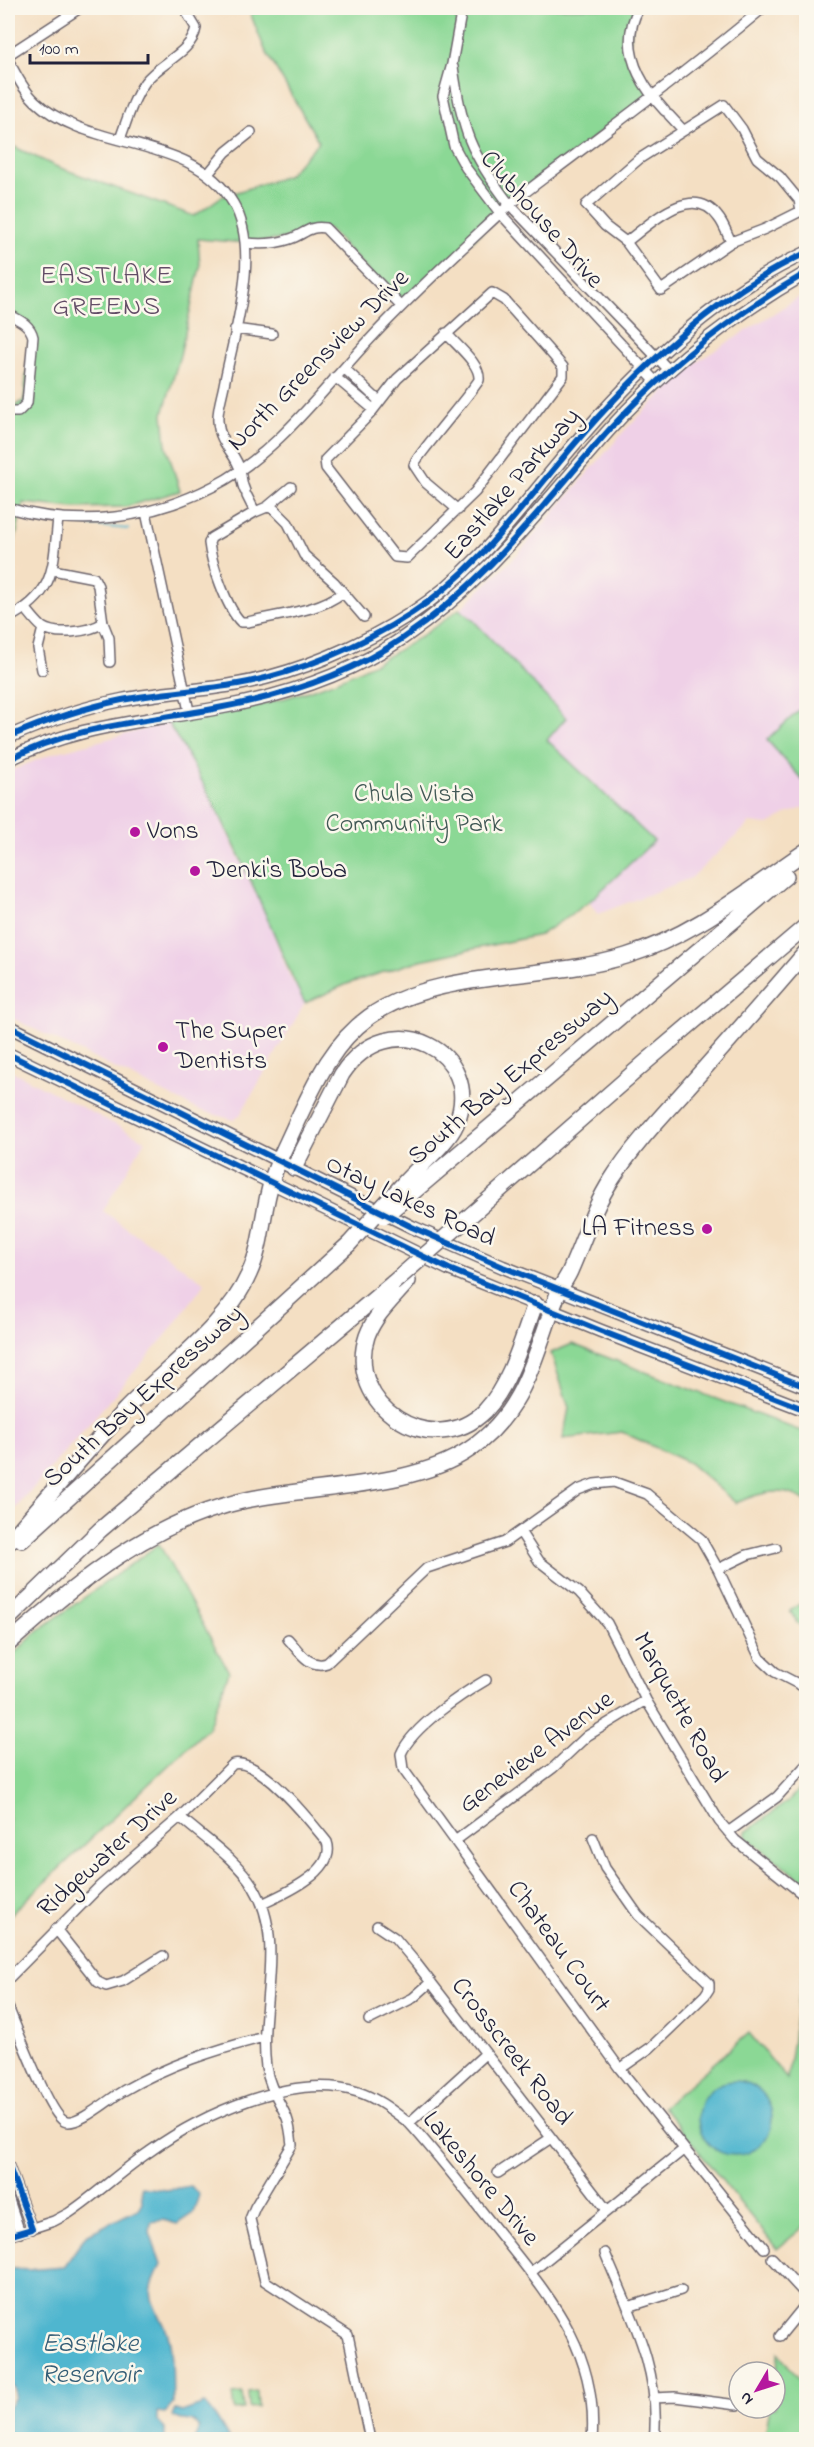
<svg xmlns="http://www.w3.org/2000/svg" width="814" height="2447" viewBox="0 0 814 2447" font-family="'Indie Flower',sans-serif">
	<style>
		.built { fill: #efd0e7 }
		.green { fill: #8bd895; stroke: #567d68; stroke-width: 1.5 }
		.water { fill: #50b6cf; stroke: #396c85; stroke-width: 1.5 }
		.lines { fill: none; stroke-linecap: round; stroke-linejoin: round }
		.stream { stroke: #50b6cf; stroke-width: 2 }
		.minor-casing { stroke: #6c646b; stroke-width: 12 }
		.major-casing { stroke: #6c646b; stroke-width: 15 }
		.highway-casing { stroke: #6c646b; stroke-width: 18 }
		.minor { stroke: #fff; stroke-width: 9 }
		.major { stroke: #fff; stroke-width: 12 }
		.highway { stroke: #fff; stroke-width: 15 }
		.highway-bridge-casing { stroke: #6c646b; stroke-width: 18; stroke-linecap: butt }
		.highway-bridge { stroke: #fff; stroke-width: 15 }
		.cycleway-casing { stroke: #fbf7ec; stroke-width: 10 }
		.cycleway { stroke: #0057b8; stroke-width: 6 }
		.poi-dot { fill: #b5179e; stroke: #fbf7ec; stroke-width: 2 }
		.labels { text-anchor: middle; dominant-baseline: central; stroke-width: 5; stroke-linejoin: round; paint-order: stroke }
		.street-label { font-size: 26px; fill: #22223b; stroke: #fbf7ec }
		.park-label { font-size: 26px; fill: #425956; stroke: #fbf7ec }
		.poi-label { font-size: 26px; fill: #22223b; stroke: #fbf7ec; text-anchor: start }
		.neighbourhood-label { font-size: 27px; letter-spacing: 1.5px; fill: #634d67; stroke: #fbf7ec }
		.water-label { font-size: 27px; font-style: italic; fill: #345d76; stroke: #fbf7ec }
	</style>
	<rect width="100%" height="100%" fill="#fbf7ec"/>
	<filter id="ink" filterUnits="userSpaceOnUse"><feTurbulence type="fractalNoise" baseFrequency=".0167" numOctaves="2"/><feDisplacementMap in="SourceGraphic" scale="12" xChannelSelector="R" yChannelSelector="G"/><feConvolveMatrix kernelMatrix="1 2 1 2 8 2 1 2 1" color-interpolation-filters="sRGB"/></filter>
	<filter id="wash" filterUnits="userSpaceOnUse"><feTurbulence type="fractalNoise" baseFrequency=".008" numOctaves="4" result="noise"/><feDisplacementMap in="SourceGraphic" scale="24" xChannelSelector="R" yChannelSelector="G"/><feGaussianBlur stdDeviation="1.35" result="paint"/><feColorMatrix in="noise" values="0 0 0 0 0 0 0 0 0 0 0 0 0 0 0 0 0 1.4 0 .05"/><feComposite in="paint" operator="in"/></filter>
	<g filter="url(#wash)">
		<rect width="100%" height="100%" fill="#f4dfc3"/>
		<path class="built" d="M806,293V807L786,814L768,825L750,823L691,878L598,914L589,902L653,841L547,740L566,718L460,609L517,555L625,430L692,365Z
			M168,723L196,767L268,920L289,975L305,1003L240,1115L234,1120L199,1110L8,1016V772L54,753Z
			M8,1069L145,1140L103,1211L205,1283L167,1334L8,1517Z"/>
		<path class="green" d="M248,8H635L629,49L653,91L525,191L402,307L328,228L276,240L247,243L198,239L200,267L180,355L163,414L166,445L180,491L125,507L74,508L23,503L12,555L8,560V409L14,407L24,400L30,334L8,312V144L55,166L194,216L221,197L287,176L319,142L265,50Z
			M459,609L473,620L566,718L547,740L654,841L589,902L540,935L421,960L347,984L305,1003C290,976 281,948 268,920C239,852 207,785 168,723C282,705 367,681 459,609Z
			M806,704V784L767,740Z
			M572,1344L806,1433V1501C783,1486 760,1492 736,1503L689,1463L622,1432L563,1439L569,1408L551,1353Z
			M159,1544L229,1672L208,1728L8,1917V1659L39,1630Z
			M806,1599V1598V1629L797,1623L790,1611Z
			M806,1782V1883L746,1837V1832L788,1801Z
			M806,1951V2225L777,2249L663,2107L749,2033L787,2079Z
			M778,2353L806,2387V2439H764L770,2408H775Z
			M257,2391L258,2407L249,2408L248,2392Z
			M242,2393L244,2409L235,2410L233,2394Z"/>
		<path class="water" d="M698 2118a37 37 0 1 1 74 0a37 37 0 1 1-74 0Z
			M191,2186L199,2195L193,2213L177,2224L163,2220L151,2222L150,2233L161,2265C139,2306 160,2303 169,2339C174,2359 172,2383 173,2404L165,2413L157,2412V2421L165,2429V2439H8V2409L15,2397V2389L8,2381V2268L27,2270L64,2267L86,2235L138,2209L142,2202L141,2187L166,2190Z
			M204,2404C212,2407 224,2431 229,2439H194L199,2428C193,2416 182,2424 172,2416L175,2410L182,2412Z"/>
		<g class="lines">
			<path class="stream" d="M8,515L55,522
				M61,522L128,529"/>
		</g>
	</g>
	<g filter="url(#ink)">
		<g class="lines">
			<defs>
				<path id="minor" d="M462,8L452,64L443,96L454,146L466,168L500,213L656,382
					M639,8C618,46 638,82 665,111
					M8,55L80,8
					M8,60C16,74 23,90 35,101C90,153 192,133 233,203C262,251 234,332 224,385C222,396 217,410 218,421C219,444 236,453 240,470C242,478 241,483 245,491
					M453,67C462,131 470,153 510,205L669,370
					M724,105L742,129L757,158L780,177L799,200L801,211L765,229L731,242L661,290L626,242L605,226L586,205L639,159Z
					M669,115L683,130
					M120,139C127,120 133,99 145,82C159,63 192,53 196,28L184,8
					M208,174L226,152L251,132
					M626,242C649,225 692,181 718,217C724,224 727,234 731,242
					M247,243C263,245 275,244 290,239C303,235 310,225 325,228L401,306
					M492,293L504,300L552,354L563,367V376L475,492L407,558L395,557L326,468L325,460L370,414L397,379Z
					M8,314C19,320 30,324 33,337L27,403L18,412H8
					M235,329L272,334
					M446,333C456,345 481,364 479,380C469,396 415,458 414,465L426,483L458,510
					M344,368L379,401
					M335,377L373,409
					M247,496L255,512
					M267,507L291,487
					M8,508C78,528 149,520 214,486C278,453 323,389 372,337C412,294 455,255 498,215C523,192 553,172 580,151C642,104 704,58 763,8
					M146,512L189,711
					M53,570L94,578L98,586L103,623L109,638L110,662
					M342,593C318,612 278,614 248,622H241C227,609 211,562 209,543L211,538L255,512L267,507L274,509L288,523L304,555L334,582L364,617
					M26,609C31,615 36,622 42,627C56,636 89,632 103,623
					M8,618C56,594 53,567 58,518
					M42,670L38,648L43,628
					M521,1533L539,1561L579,1592L607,1623L646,1700L719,1821L735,1840L806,1897
					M718,1569L747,1555L776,1548
					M288,1639C299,1651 309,1669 327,1663L427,1568L505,1542L578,1490L594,1484L614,1482L647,1494L701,1539L718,1569L760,1658L775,1672L806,1688
					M486,1680C462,1694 412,1727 401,1754L403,1769L620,2069L764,2248
					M180,1817C204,1838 236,1859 253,1886C287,1941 258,2008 266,2067C269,2087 279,2100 287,2118C290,2126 291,2136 292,2145L255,2207L250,2219L265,2281L348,2335L370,2440
					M728,1832L777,1797L806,1765
					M593,1838L605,1868L638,1915L709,1983V1989L705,1995L650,2048L620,2069
					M455,1841L553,1768L587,1736L646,1700
					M377,1926L395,1938L416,1963L607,2210
					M56,1929L98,1982L106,1986L123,1981L163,1956
					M8,1979L100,1886L180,1817L233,1764C261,1758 310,1821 327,1842C337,1871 284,1894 262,1904
					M8,2007C17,2028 48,2112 64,2121C77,2128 110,2098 123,2091C168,2065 214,2050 264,2037
					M369,2020L413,1998L431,1982
					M409,2123L485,2054
					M8,2164L32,2229
					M498,2173L551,2138
					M8,2197L20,2233
					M8,2236L54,2221L69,2213C97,2194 121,2171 149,2152C201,2115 294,2071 358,2092C377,2098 393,2111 409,2123C440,2157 467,2193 496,2229C548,2295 599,2350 592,2440
					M605,2253C630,2314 662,2371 654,2440
					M772,2258L806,2295
					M530,2273L683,2150
					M628,2307L681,2290
					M780,2336L806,2304
					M653,2398L675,2397L737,2405"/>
				<path id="major" d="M8,737C45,721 82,708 122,700C161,692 200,691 238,684C298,673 361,646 412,613C472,574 512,519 557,465C624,383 710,297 806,253
					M8,760C73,725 146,722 218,708C284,696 347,676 403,638C489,580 542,505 610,429C667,366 733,315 806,273
					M8,1026L412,1227L503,1267L806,1387
					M8,1054L449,1269L601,1331L806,1410"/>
				<path id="highway" d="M294,1168L342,1074C390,1001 486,1053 456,1124C448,1143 419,1166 405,1182
					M411,1194L786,876
					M471,1215L647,1061L806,926
					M408,1281C394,1298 375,1314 367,1336C344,1405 432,1463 485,1411C510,1385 523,1337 535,1304
					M22,1540L349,1244
					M8,1543C46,1499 84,1454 124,1411C164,1369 226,1327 249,1274C263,1244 262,1211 272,1180C277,1161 288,1142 296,1123C315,1083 332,1044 369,1017C438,968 546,981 626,956C695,935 748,890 806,851
					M8,1619L100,1530L393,1283
					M8,1644C78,1581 152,1521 246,1500C314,1485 412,1489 470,1449C527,1410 535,1351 559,1291C562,1284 567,1278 570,1271C584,1240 593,1208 612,1179C633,1146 661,1117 687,1088C727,1043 767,998 806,952"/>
			</defs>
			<use href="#minor" class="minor-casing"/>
			<use href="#major" class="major-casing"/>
			<use href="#highway" class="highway-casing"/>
			<use href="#minor" class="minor"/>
			<use href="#major" class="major"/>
			<use href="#highway" class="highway"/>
			<defs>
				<path id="highway-bridge" d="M384,1216L411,1194
					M349,1244L405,1182
					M393,1283L471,1215"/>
			</defs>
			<use href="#highway-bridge" class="highway-bridge-casing"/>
			<use href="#highway-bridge" class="highway-bridge"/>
			<defs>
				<path id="cycleway" d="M8,737C45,721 82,708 122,700C161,692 200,691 238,684C298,673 361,646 412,613C472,574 512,519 557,465C624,383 710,297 806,253
					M8,760C73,725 146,722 218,708C284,696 347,676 403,638C489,580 542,505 610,429C667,366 733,315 806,273
					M8,1026L412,1227L503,1267L806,1387
					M8,1054L449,1269L601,1331L806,1410
					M8,2164L32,2229L8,2236"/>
			</defs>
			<use href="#cycleway" class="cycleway-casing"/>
			<use href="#cycleway" class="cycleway"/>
		</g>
	</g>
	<g class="poi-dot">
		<circle cx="135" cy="832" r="6"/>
		<circle cx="195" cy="871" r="6"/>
		<circle cx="163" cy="1047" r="6"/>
		<circle cx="707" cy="1229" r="6"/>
	</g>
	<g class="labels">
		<g class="street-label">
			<text transform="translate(541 220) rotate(49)">Clubhouse Drive</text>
			<text transform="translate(319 361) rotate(-45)">North Greensview Drive</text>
			<text transform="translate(513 485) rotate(-49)">Eastlake Parkway</text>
			<text transform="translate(511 1078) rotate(-40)">South Bay Expressway</text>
			<text transform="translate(410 1202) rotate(25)">Otay Lakes Road</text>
			<text transform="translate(144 1397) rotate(-42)">South Bay Expressway</text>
			<text transform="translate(679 1708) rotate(61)">Marquette Road</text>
			<text transform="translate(537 1753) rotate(-37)">Genevieve Avenue</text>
			<text transform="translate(108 1854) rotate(-42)">Ridgewater Drive</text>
			<text transform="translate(558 1947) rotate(54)">Chateau Court</text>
			<text transform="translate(511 2052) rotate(52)">Crosscreek Road</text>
			<text transform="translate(480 2179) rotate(50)">Lakeshore Drive</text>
		</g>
		<g class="park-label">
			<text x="414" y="795">Chula Vista<tspan x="414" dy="30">Community Park</tspan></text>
		</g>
		<g class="poi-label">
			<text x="147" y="832">Vons</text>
			<text x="207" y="871">Denki's Boba</text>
			<text x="175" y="1032">The Super<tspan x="175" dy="30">Dentists</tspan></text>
			<text x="695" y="1229" text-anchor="end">LA Fitness</text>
		</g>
		<g class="neighbourhood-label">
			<text x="107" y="276">EASTLAKE<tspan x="107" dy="31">GREENS</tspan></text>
		</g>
		<g class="water-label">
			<text x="90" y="2344">Eastlake<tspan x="90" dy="31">Reservoir</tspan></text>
		</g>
	</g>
	<rect width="814" height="2447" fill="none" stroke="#fbf7ec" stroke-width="30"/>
	<g transform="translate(757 2390) rotate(231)"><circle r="28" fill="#fbf7ec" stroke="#a4a2a5" stroke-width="1.5"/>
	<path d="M0-4.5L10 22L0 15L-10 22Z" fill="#b5179e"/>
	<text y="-9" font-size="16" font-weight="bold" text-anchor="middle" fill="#22223b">N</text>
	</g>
	<path d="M30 54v9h118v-9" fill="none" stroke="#22223b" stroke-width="3"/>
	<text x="39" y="54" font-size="18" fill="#22223b" stroke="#fbf7ec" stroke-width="4.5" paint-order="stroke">100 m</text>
</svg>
